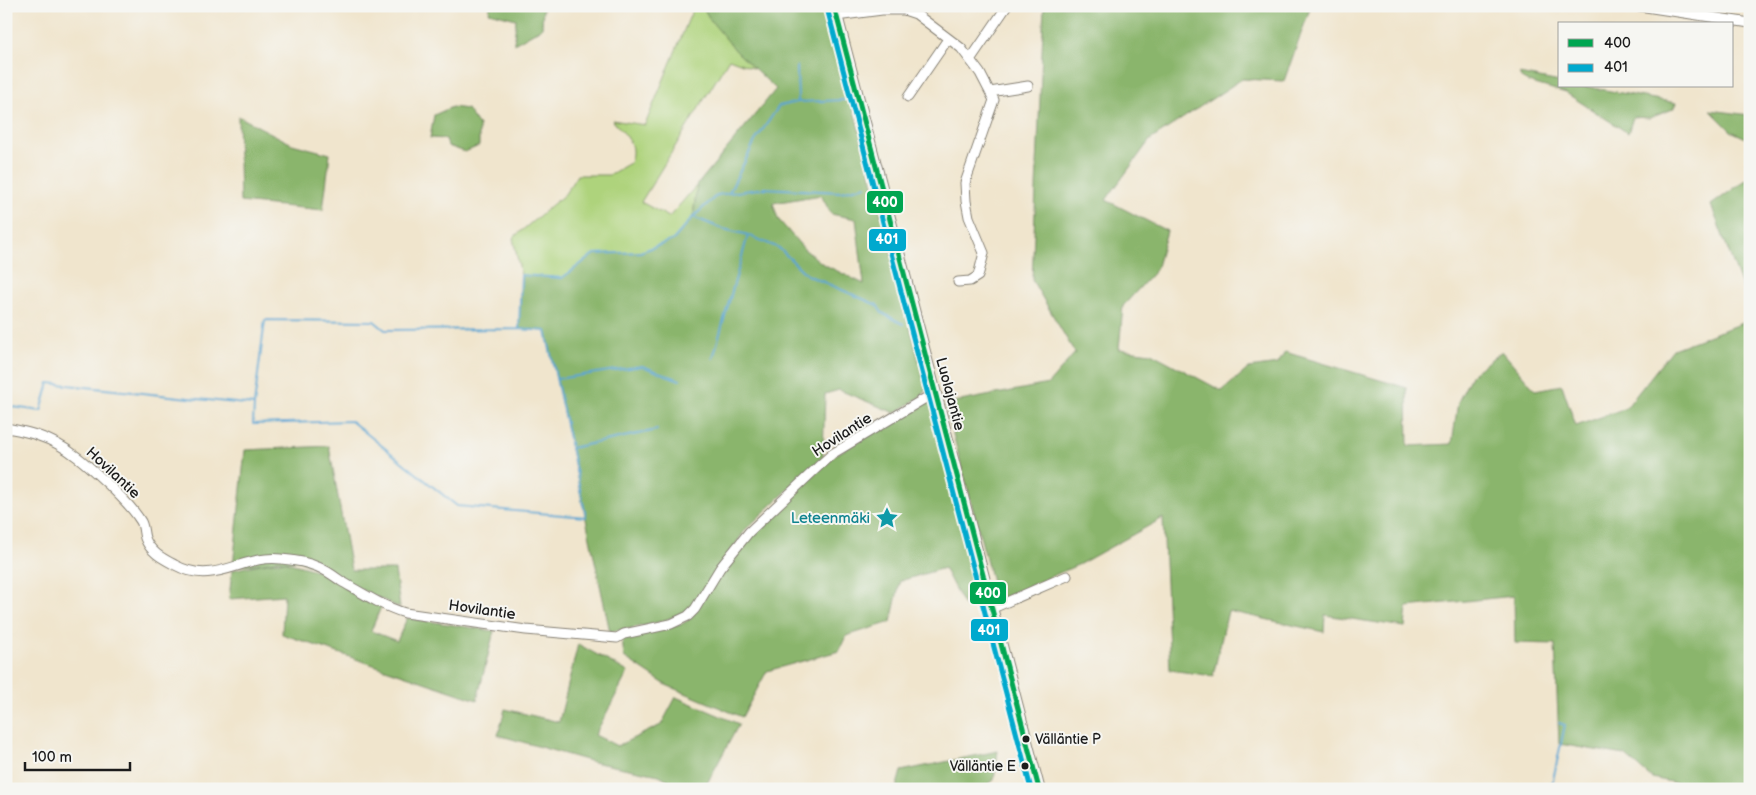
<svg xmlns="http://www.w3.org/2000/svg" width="1756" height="795" viewBox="0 0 1756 795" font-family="'Balsamiq Sans',sans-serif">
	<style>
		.green { fill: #aed37c; stroke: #65784c }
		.forest { fill: #8ab56c; stroke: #536844; fill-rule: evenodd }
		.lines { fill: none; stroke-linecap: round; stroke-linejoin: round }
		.stream { stroke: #5ba6d3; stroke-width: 2 }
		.minor-casing { stroke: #868074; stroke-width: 11 }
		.major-casing { stroke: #868074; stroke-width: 13 }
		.minor { stroke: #fff; stroke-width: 9 }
		.major { stroke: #fff; stroke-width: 11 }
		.bus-1-casing { stroke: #f6f6f2; stroke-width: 9 }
		.bus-2-casing { stroke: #f6f6f2; stroke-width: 9 }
		.bus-1 { stroke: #00a651; stroke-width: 5 }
		.bus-2 { stroke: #00a9ce; stroke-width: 5 }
		.bus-dot { fill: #1c1c1c; stroke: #f6f6f2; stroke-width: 2 }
		.labels { text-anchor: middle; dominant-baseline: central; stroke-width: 4; stroke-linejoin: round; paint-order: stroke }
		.bus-label { font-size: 14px; fill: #1c1c1c; stroke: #f6f6f2; text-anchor: start }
		.street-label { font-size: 15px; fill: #1c1c1c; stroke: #f6f6f2 }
		.culture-label { font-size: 15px; fill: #0d838f; stroke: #f6f6f2; text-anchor: end }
		.line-badge { stroke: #f6f6f2; stroke-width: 2 }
		.badge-label { font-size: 14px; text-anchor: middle; font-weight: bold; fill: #fff }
	</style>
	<rect width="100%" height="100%" fill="#f6f6f2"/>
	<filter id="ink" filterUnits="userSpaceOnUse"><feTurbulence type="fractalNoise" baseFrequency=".02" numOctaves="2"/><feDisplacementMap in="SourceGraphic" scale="10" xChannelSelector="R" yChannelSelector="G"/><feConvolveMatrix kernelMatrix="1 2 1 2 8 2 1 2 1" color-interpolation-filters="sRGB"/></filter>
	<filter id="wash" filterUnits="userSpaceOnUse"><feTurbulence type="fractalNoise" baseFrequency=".0096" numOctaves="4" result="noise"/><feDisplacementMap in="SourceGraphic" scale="20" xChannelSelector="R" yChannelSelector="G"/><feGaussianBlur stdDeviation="1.12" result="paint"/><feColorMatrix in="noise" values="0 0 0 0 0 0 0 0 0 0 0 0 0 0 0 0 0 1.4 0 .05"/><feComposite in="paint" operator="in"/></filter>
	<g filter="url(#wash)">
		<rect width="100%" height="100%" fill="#f0e5cd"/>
		<path class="green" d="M694,6L703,7L737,52L758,70L729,59L641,202L669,217L697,185L693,217L673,240L640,252L594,254L562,278L521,275L513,238L565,194L577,175H609L630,163C637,142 625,135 612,120L645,125Z"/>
		<path class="forest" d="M490,6H543L542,28L514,44L516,19L489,12Z
			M702,6H829L836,41L926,388L923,395L895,413L839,390L825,394L823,457L746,529L693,606C668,624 640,626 610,632L546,331L519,329L521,275L562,278L594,254L640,252L673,240L693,217L697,185L776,89L737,52L711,21ZM821,195L831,214L856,219L864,284L823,264L804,249L778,219L773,203Z
			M1044,6H1311L1284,81L1242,79L1150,140L1106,200L1167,231L1156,270L1123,306L1119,349L1151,353L1222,391L1249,368L1278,364L1285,352L1407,388L1408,446L1452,444L1458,402L1472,374L1502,351L1535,390L1562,385L1576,426L1626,408L1673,349L1750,320V789H1685V785L1652,778L1625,755L1559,744L1555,644L1515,643L1514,596L1407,607L1405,627L1325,615L1324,632L1228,611L1213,676L1170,670L1163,518L1080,564L997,600L945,404L1048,384L1075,353L1032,280Z
			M1519,74L1560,82V86H1583L1676,103L1673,109L1650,118L1633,117L1628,133L1566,93L1528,82L1521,78Z
			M452,107L467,109L479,126V146L465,152L448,146L446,139L430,138L434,115Z
			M1710,110L1750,115V140L1731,131Z
			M238,116L292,144L330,154L323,210L240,202Z
			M1750,177V307L1711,205Z
			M931,399L988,599L964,606L944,568L900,581L891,622L846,636L839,651L767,671L742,717L666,685L624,657L622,638L680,625L690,619L722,569L750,533L835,455Z
			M329,446L351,570H395L400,608L300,560L233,566L245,450Z
			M279,560L319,571L381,607L371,631L397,641L407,618L494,631L477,700L282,634L284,595L229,599L232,570Z
			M578,644L628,672L595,735L617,746L661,725L676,697L739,724L704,789H685L659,775L593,762L498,735L505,709L559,722Z
			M998,751L994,780L982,789H896L901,771Z"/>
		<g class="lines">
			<path class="stream" d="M799,102L844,100
				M729,193L755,141L779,106L798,102L797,66
				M693,217L717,195L764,188L841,192L866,186
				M519,329L521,275L562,278L594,254L640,252L673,240L693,217L723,229L745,234L779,248L807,275L877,305L882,313L903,324
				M713,358L748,235
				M557,379L642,366L680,380
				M6,406L41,411L49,383L254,405L253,424L351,421L457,506L586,517L546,331L519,329L385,330L374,321L265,320L254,405
				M571,448L657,430
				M1551,789L1565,725L1559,723"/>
		</g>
	</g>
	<g filter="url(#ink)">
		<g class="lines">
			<defs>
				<path id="minor" d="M1639,6L1750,23
					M836,16L882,10H904L916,14L961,48L980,73L994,100L965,183L966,201L969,217L984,253L978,276L970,281L958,282
					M970,60L1007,6
					M990,92L1028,86
					M908,97L948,39
					M6,428C17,430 29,432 39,436C67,445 89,466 110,486C120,496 132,507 140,520C144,525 143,532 145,538C150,552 162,558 175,565C215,587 243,554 281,559C294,560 307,562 318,567C326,570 334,576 341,581C362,593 382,606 405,613L526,630L617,638L624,634L671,624L688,616L695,609L720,568L749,532L821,464L832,454L934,393
					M993,608L1067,576"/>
				<path id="major" d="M834,6L1039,789"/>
			</defs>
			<use href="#minor" class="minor-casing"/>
			<use href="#major" class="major-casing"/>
			<use href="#minor" class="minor"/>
			<use href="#major" class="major"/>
			<defs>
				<path id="bus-1" d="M834,6L1039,789"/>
				<path id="bus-2" d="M827,8L1031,789"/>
			</defs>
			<use href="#bus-1" class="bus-1-casing"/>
			<use href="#bus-2" class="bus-2-casing"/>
			<use href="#bus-1" class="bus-1"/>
			<use href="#bus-2" class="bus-2"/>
		</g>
	</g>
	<defs>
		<symbol id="sight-bare" viewBox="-9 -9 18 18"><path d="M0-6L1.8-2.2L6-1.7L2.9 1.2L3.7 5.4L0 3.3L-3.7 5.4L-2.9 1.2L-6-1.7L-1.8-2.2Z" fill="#0f9aa8" stroke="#f6f6f2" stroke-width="2.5" paint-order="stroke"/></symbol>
	</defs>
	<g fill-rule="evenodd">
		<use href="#sight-bare" x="871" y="502" width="32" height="32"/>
	</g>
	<g class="bus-dot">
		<circle cx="1026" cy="739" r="4.5"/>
		<circle cx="1025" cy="766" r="4.5"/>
	</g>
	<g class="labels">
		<g class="bus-label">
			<text x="1035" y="739">Välläntie P</text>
			<text x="1016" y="766" text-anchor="end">Välläntie E</text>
		</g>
		<g class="street-label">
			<text transform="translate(950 394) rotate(75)">Luolajantie</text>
			<text transform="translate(842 435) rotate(-33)">Hovilantie</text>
			<text transform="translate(113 473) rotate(43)">Hovilantie</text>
			<text transform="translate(482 610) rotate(8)">Hovilantie</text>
		</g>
		<g class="culture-label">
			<text x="870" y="518">Leteenmäki</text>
		</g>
	</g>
	<g class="line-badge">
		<rect x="866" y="190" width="38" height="24" rx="5" fill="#00a651"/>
		<rect x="868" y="228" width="39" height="24" rx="5" fill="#00a9ce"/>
		<rect x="969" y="581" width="38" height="24" rx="5" fill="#00a651"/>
		<rect x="970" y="618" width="39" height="24" rx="5" fill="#00a9ce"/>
	</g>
	<g class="badge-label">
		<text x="885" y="207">400</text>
		<text x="887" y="244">401</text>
		<text x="988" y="598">400</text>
		<text x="989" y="635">401</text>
	</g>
	<rect width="1756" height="795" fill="none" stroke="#f6f6f2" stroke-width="25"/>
	<rect x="1558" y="22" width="175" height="65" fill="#f6f6f2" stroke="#9f9f9c"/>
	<rect x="1568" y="39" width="25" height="8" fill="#00a651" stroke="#9f9f9c"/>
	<text x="1604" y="48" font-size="15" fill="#1c1c1c">400</text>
	<rect x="1568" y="64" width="25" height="8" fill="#00a9ce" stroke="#9f9f9c"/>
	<text x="1604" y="72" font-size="15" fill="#1c1c1c">401</text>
	<path d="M25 762v8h105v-8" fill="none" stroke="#1c1c1c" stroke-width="2.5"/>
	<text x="32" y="762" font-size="15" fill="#1c1c1c" stroke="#f6f6f2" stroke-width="4" paint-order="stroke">100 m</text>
</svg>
